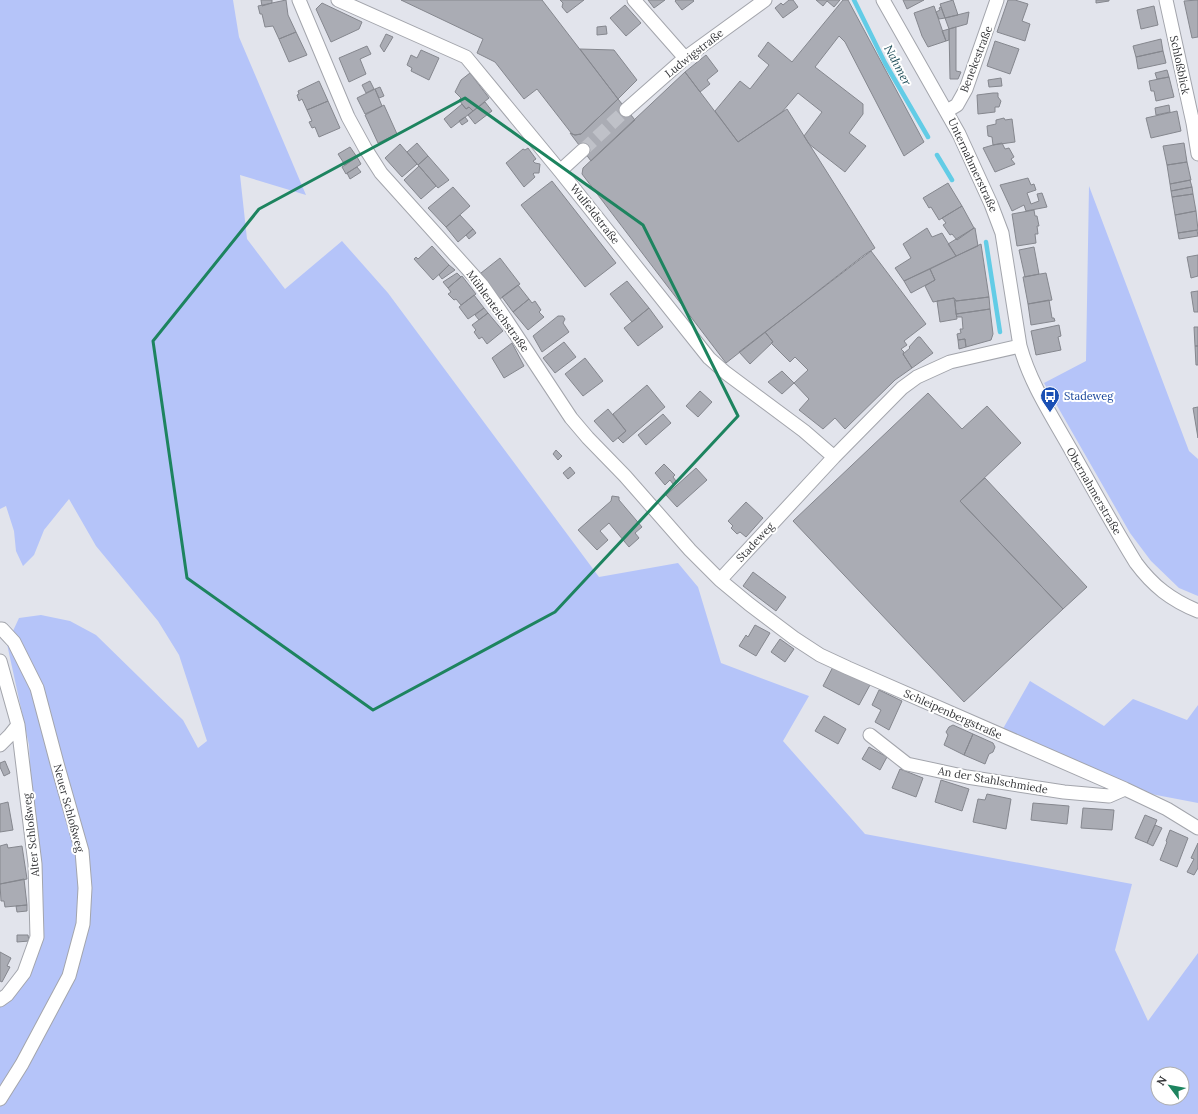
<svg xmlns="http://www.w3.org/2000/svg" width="1198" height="1114" viewBox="0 0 1198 1114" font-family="Lora,serif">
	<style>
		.green { fill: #b5c4f9; fill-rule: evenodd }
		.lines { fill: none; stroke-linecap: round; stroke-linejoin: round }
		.stream { stroke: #62cce6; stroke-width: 4.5 }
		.building { fill: #aaacb4; stroke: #85878e }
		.street-tunnel { stroke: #bfc1c8; stroke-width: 13; stroke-dasharray: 13 6; stroke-linecap: butt }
		.street-casing { stroke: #a3a5ac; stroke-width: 15 }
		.street { stroke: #fff; stroke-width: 13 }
		.marked { fill: none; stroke: #1d845f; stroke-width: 3; stroke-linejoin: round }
		.labels { text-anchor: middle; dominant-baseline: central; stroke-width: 4; stroke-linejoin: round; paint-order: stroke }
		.street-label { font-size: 11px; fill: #353639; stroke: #fff }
		.transit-label { font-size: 11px; fill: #164399; stroke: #fff; text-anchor: start }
		.water-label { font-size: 12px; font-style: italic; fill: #1e4d58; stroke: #fff }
	</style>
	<rect width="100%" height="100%" fill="#e2e4ec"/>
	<path class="green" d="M0,0H233L239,37L306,195L240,175L247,239L285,289L342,241L388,293L599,577L678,563L698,587L721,663L809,696L783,741L865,834L1132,884L1115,950L1148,1021L1198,953V1114H0V1000L7,995L37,937L35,864L29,745L7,644L19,618L41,615L70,621L96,635L183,720L198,748L207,741L179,655L158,621L96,546L69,499L44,530L34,555L23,566L16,551L14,531L6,506L0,509ZM1158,1074H1182V1098H1158Z
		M1089,186L1189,451L1198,459V596L1179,588L1151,561L1130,533L1044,383L1086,361Z
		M1030,681L1104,726L1133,699L1187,720L1198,705V803L1125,789L1000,734Z"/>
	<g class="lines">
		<path class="stream" d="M854,0L885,63L928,137
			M937,155L952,180
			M986,242L1000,332"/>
	</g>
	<path class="building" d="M261,0H272V3L262,6Z
		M286,0L288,15L296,32L279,39L273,26L265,27L262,14H260L258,6Z
		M401,0H542L618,99L581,134L575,135L572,134L537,89L524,99L495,62L477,53L483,39Z
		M560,0H584L567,13L562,7L563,3Z
		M648,0H665L654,8Z
		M676,0H693L694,1L682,10L675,1Z
		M789,0H793L798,7L783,18L775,8L781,3L783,5Z
		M816,0H840L834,7L827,1L823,6Z
		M843,0H848L924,142L904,156L845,42L839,36L815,67L863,104V114L849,133L866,146L845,172L809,144L804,136L822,112L798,93L782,112L738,142L715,111L740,81L750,89L769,65L758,56L768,42L792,62Z
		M903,0H924L907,9Z
		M953,0L958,15L945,18L940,4Z
		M1008,0H1015L1028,4L1022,21L1030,24L1025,41L997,32Z
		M1096,0H1109V1L1096,3Z
		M1198,0V37L1192,38L1184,1Z
		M322,3L362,22L359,29L331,42L316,9Z
		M625,5L641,23L626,36L610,18Z
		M934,6L946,41L928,47L922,36L914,13Z
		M1154,6L1158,25L1141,29L1137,10Z
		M941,7L945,18L939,19L936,12L940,10L939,8Z
		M969,12L967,24L949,29L945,18Z
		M606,26L607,34L597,35V27Z
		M956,27V71L961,72L958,79H950L949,29Z
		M949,29V40L946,41L942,31Z
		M296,32L307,55L289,62L279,39Z
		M386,34L393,37L384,52L380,46Z
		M1161,39L1163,51L1136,57L1133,46Z
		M995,41L1019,49L1010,74L987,66Z
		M367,46L371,54L360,59L366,74L349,82L339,58Z
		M580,49L614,50L637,80L618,99Z
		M421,50L439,58L429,80L411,71L412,68L407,65L411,55L417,58Z
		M1163,51L1166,63L1138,69L1136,57Z
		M706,55L718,71L707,80L710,84L700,92L685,72Z
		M1167,70L1169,77L1157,79L1155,73Z
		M685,72L738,142L787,109L875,248L864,255L726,363L582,174L583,168Z
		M470,73L489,98L473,111L469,107L466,109L459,100L461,98L455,92L461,80Z
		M1169,77L1174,97L1156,101L1154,91H1151L1149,81Z
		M1001,78L1002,86L989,87L988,80Z
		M319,81L328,101L307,110L302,99L299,101L297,95L299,94L298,91Z
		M370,81L374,89L366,93L362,85Z
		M380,87L384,96L379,98L375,89Z
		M375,89L382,106L365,114L357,98Z
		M993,93H998V97L1001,101L999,107H995V112L978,114L977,95Z
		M618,99L635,120L591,161L570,133L575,135L581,134Z
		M328,101L340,128L319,137L315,127L312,128L309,122L312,121L307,110Z
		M485,102L492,111L475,124L468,115Z
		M462,104L466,109L469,107L473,111L451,128L444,119Z
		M384,105L397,134L378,143L365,115Z
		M1169,105L1170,112L1156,115L1155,108Z
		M1177,111L1181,131L1151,138L1146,118Z
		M465,117L468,121L462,125L459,121Z
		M1004,118L1005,120L1012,119L1015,142L993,145L992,137L988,136L987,126L996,124V120Z
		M417,143L428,156L418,165L407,152Z
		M1002,143L1005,149L1009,148L1014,157L1011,159L1015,164L995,172L983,148L993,145Z
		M1184,143L1187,162L1167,165L1163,146Z
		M400,144L417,164L402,177L385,158Z
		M350,147L357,157L345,165L338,154Z
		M528,148L536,159L533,161L535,163L540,164L539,173H534L533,174L535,177L524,187L506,163L523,149L525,150Z
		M428,156L449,180L438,188L418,165Z
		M357,157L361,164L346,174L342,167Z
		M1187,162L1191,180L1170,184L1167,165Z
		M419,166L436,186L421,199L404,180Z
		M357,167L361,172L350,179L347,173Z
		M1028,178L1031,185L1034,184L1036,190L1027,193L1031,204L1039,201L1037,194L1042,193L1047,207L1026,211L1024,205L1012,211L1000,185Z
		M1190,180L1192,187L1171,191L1170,184Z
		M552,181L616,263L585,287L521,205Z
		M948,183L962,206L939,220L931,207L929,208L923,198Z
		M453,187L470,206L446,227L428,208Z
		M1192,187L1193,194L1172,197L1171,191Z
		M1193,194L1196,211L1175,215L1172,197Z
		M962,206L974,228L957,240L952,234L950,235L943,225L946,223L942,218Z
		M1034,210L1035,216H1037L1039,226H1037L1038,234H1035L1036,243L1017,246L1012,214Z
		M1196,211L1198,230L1178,233L1175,215Z
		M460,215L473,229L458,242L446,227Z
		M927,228L932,237L942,233L956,256L904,281L895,268L911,258L903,244Z
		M974,228H975L978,246L956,256L948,244Z
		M473,229L476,233L469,239L466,235Z
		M1197,230L1198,236L1179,239L1178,233Z
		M981,244L989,297L956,301L954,298L933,302L925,286L935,280L930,269Z
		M432,246L449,265L433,280L414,259L416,257L418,259Z
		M1034,247L1039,274L1025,277L1019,250Z
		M871,251L926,324L904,341L907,345L901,349L904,352L903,354L912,368L895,380L845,429L835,418L823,429L799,410L809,399L794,383L808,370L795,357L790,362L771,343L773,342L765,332Z
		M1198,255V276L1191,278L1187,257Z
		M500,258L520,284L500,299L481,273Z
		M449,265L455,270L442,279L439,275Z
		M930,269L935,280L911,293L904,281Z
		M457,273L461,277L448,288L443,282Z
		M1046,273L1052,300L1028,304L1023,277Z
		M462,276L476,294L461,305L456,299L454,300L448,294L451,292L448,288Z
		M627,281L649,308L632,322L610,294Z
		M518,285L529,299L513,312L502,297Z
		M1198,291V312H1194L1191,292Z
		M474,295L484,308L468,319L459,307Z
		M989,297L990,309L956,314L955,300H956V301Z
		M954,298L957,319L940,322L937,301Z
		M529,299L532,303L535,301L541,310L539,312L544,317L528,330L513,312Z
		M1049,300L1052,318H1054L1055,321L1031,325L1028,304Z
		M484,308L488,313L479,320L475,315Z
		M649,308L663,327L638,346L624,328Z
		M990,309L993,334L991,340L966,347L965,339L958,340L957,334L961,333L960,329H963L962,317H957L956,314Z
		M488,313L503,331L487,344L482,337L479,339L474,332L476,330L472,325Z
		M558,316H563L565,319L563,323L569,332L542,352L533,336Z
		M1059,325L1061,336L1058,337L1061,350L1036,355L1031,331Z
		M1194,327H1198V346H1195Z
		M765,332L773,342L750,364L739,352Z
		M918,337H920L933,353L912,368L903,354L910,348L909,347Z
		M965,339L966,347L959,349L958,340Z
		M564,342L576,357L555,373L543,358Z
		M512,343L524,366L504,378L492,358Z
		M1195,346H1198V365H1196Z
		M585,358L603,381L583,396L565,374Z
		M782,371L794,383L782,394L768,382Z
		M647,385L665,407L623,443L618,438L626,431L613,414Z
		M700,391L712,402L698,417L686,406Z
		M928,393L962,429L987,406L1021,443L960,501L1063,609L964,702L793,521Z
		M1198,407V438L1193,408Z
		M608,409L626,431L613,442L594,421Z
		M663,414L671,423L646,445L638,435Z
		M556,450L562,456L558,460L553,454Z
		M664,464L675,475L673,477L676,481L673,484L670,480L665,485L655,473Z
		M570,467L575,473L568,479L563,473Z
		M696,468L707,480L677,507L666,495Z
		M985,478L1087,587L1063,609L960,501Z
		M612,496L619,497V500L642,527L635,533L639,538L629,547L609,523L600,531L608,540L597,550L578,530L611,501Z
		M746,502L763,518L746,537L740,532L737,534L731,528L733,526L728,521Z
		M753,572L786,597L776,611L743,586Z
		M755,625L770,633L756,656L739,646L746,635L748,637Z
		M780,639L794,649L785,662L771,652Z
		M834,665L870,685L859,705L823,686Z
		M879,690L902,701L889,730L875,722L881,710L872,705Z
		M824,716L846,729L838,744L815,731Z
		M953,725L973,734L964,755L944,745L948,735L946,732L949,727Z
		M973,734L993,743L995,747L993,752L989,754L985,764L964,755Z
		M869,747L887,757L880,770L862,759Z
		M5,761L10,773L4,776L0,767V763Z
		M900,769L923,778L916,797L892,788Z
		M941,780L969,789L962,811L935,802Z
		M987,794L1011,799L1006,829L973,822L978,799L985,800Z
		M8,802L13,830L0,832V804Z
		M1033,803L1069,806L1067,824L1031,820Z
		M1083,808L1114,810L1112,830L1081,828Z
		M1145,815L1157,820L1147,843L1135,838Z
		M1155,825L1162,828L1153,846L1147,843Z
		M1170,830L1188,838L1177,867L1160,860L1167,842L1166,841Z
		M1198,843V868L1194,875L1187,872L1194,859L1191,858Z
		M7,844L8,848L22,846L27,879L0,884V846Z
		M24,879L27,905L5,907L4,901H1L0,884Z
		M27,905V911L17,912L16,906Z
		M17,935H28L29,941L17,942Z
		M0,952L11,958L7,966L10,967L2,982L0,981Z"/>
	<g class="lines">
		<path class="street-tunnel" d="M583,150L626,110"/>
		<defs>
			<path id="street" d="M299,0L348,117L365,148L381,173L482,285L505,318L571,418L588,438L625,476L690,550L720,580L749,604L794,638L820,655L848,668L1125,789L1167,809L1198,828
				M338,0L466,57L560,171L709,358L726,373L804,431L834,457
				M634,0L685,58
				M883,0L959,134L991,204L1002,233L1020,346C1030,383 1052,416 1071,450C1092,487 1113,526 1136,563C1153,586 1171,600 1198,611
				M1166,0L1193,123L1198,154
				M626,110L685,58L765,0
				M947,111L957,105L966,89L997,0
				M560,171L583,150
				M720,580L834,457L902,388L917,377L950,362L1020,346
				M0,629H2L14,642L37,688L58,767L82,851L85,888L83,924L69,976L22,1064L0,1099
				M0,661L18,725L26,791L35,864L37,937L24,973L7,995L0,1000
				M870,735L907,764L967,777L1064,792L1109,796L1125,789
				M0,745L10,735L18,725"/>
		</defs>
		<use href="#street" class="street-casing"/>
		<use href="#street" class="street"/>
	</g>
	<path class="marked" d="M465,98L643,225L738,416L555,612L373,710L187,578L153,341L259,209Z"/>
	<defs>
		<symbol id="bus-pin" viewBox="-11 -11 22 30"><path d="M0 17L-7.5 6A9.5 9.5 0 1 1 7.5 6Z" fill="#1a4fb4" stroke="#fff"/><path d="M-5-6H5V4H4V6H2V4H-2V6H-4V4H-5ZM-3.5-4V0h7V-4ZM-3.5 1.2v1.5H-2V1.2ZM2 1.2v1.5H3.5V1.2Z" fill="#fff"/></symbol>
	</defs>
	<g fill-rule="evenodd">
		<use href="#bus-pin" x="1039" y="385" width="22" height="30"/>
	</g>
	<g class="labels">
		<g class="street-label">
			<text transform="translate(694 53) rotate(-38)">Ludwigstraße</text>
			<text transform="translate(976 59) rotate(-69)">Benekestraße</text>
			<text transform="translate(1180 65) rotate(78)">Schloßblick</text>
			<text transform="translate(973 165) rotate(65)">Unternahmerstraße</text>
			<text transform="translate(595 214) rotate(52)">Wulfeldstraße</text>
			<text transform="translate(498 311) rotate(54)">Mühlenteichstraße</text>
			<text transform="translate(1094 491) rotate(60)">Obernahmerstraße</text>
			<text transform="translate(755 542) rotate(-47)">Stadeweg</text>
			<text transform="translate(953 714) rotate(24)">Schleipenbergstraße</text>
			<text transform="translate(993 780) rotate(10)">An der Stahlschmiede</text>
			<text transform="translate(69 808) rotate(75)">Neuer Schloßweg</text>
			<text transform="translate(31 835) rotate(-96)">Alter Schloßweg</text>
		</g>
		<g class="transit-label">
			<text x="1064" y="396">Stadeweg</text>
		</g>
		<g class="water-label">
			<text transform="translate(898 65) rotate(62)">Nahmer</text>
		</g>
	</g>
	<g transform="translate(1170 1086) rotate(302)"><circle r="19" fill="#ffffff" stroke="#aeafb0"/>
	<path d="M0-3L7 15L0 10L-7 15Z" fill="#1d845f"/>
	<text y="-6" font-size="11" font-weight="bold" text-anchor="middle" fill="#353639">N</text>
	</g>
</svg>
